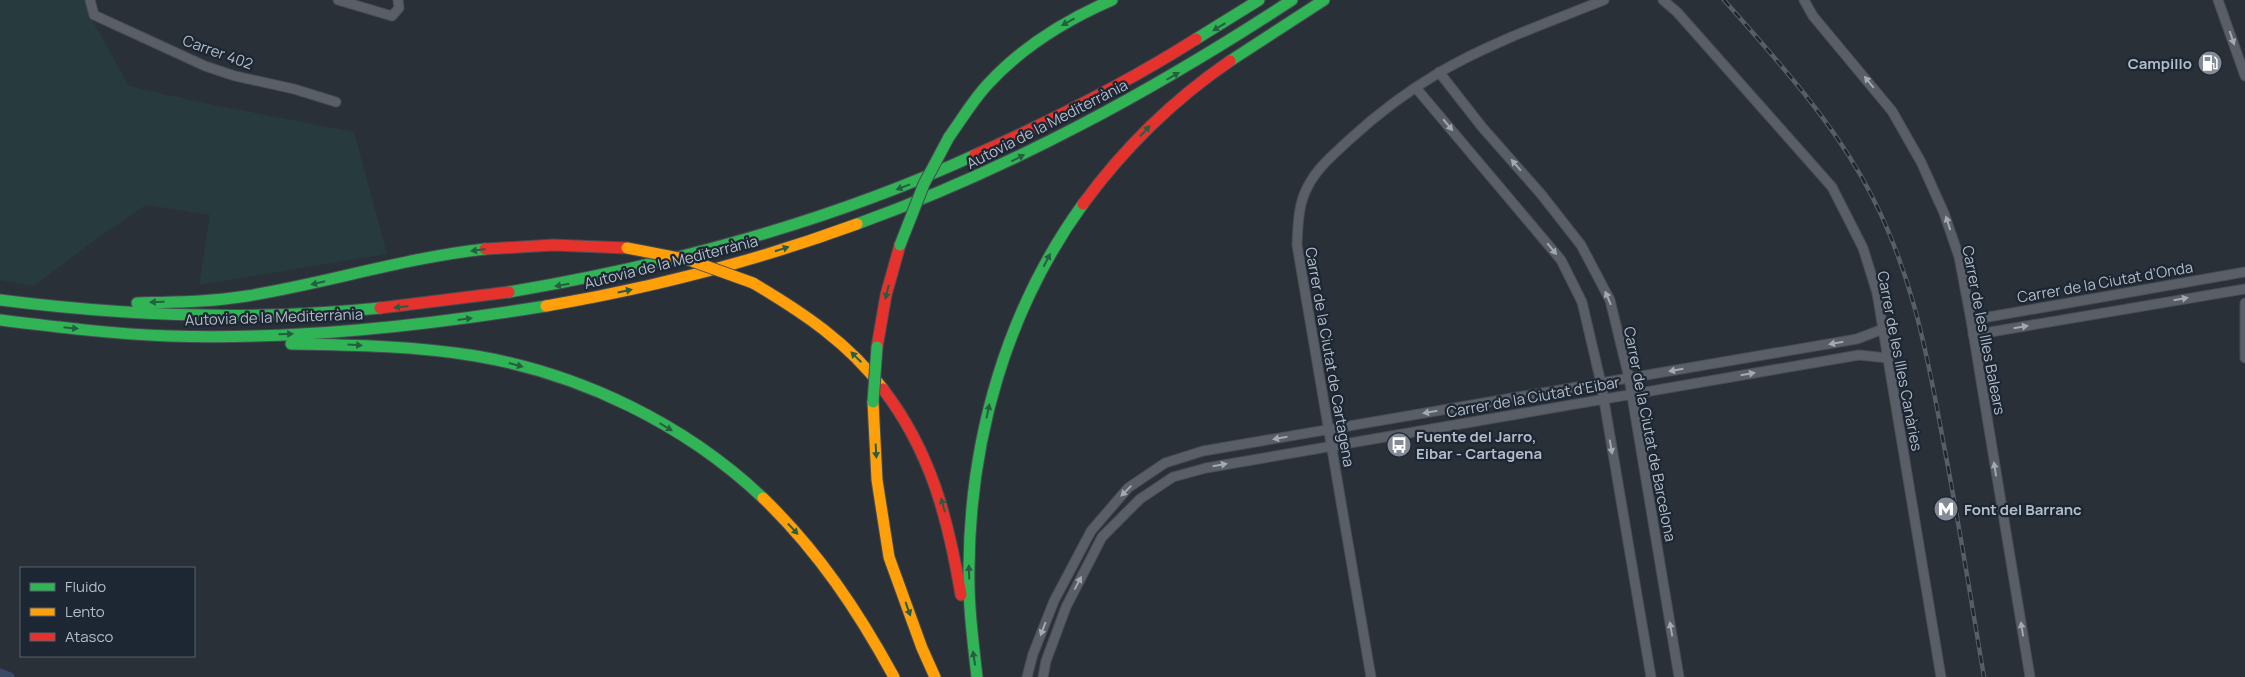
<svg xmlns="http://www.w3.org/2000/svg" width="2245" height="677" viewBox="0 0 2245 677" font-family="Manrope,sans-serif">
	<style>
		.green { fill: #273a3e }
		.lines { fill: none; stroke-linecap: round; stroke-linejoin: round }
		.canal { stroke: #384963; stroke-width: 9 }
		.street-casing { stroke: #484c53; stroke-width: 11 }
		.fast-casing { stroke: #474c53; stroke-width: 13 }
		.slow-casing { stroke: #474c53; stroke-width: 13 }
		.jam-casing { stroke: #474c53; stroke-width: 13 }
		.street { stroke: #5a5e66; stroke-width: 9 }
		.fast { stroke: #30b455; stroke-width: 11 }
		.slow { stroke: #ff9f0a; stroke-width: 11 }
		.jam { stroke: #e5322d; stroke-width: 11 }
		.rail-casing { stroke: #595d64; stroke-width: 4.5 }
		.rail { stroke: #1d2633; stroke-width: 2.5; stroke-dasharray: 8; stroke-linecap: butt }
		.fast-bridge-casing { stroke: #474c53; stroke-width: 13; stroke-linecap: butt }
		.slow-bridge-casing { stroke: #474c53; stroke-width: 13; stroke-linecap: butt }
		.fast-bridge { stroke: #30b455; stroke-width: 11 }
		.slow-bridge { stroke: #ff9f0a; stroke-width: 11 }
		.oneway { fill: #255f41 }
		.oneway2 { fill: #a2a9b5 }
		.labels { text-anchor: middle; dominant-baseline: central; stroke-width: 4.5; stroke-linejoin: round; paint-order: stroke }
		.street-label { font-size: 15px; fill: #b4bcc9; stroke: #1d2633 }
		.poi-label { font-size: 15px; font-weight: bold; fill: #b4bcc9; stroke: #1d2633; text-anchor: start }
	</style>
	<rect width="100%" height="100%" fill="#2a3038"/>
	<path class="green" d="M0,0H88L91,18L129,86L199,102L354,132L387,254L199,285L210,215L146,205L95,240L34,286L0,280Z"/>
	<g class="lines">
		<path class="canal" d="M0,673L10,677"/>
		<defs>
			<path id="street" d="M90,0L94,15L205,66L235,76L294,89L336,102
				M338,0L392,16L399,8L398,0
				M1663,0L1677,12L1832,187L1863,248L1877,293L1941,677
				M1804,0L1813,16L1892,111L1921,162L1944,213L1959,257L1971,320L2030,677
				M2218,0L2245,76
				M1439,72L1482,127L1541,194L1581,245L1610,300L1629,378L1679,677
				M1416,88L1561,260L1582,302L1601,383L1651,677
				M2245,303V358
				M1971,320L2245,272
				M1973,335L2245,289
				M1027,677L1033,654L1054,601L1091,531L1128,488L1165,463L1203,451L1857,339L1883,329
				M1043,677L1046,661L1066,607L1102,537L1140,499L1173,477L1206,468L1859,355L1888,358
				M1371,677L1297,245C1298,225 1298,204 1308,186C1318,167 1334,154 1349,140C1376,115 1408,91 1440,72C1492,42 1549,22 1604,0"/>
			<path id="fast" d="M1196,39L1259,0
				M1230,61L1324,0
				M949,137C962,119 973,100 988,84C1022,47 1066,20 1112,0
				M857,224C1012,168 1154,90 1292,0
				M509,292C669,265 827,223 975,155
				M0,300C126,316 254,321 380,308
				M137,303C174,302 210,302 247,296C327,283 404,258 485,249
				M0,320C56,327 113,334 169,336C295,340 422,326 546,306
				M291,344C353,345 415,346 476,356C581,374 685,424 763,498
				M977,677C973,641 968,604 969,567C970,438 1007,309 1083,204"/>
			<path id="slow" d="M753,283C802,312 849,343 883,389
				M546,306C652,288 756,261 857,224
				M873,402L877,480L889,557L922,648L935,677
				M763,498C818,551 858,611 894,677"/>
			<path id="jam" d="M975,155C1051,121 1125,84 1196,39
				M1083,204C1124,148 1173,100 1230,61
				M485,249L553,245L627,248
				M380,308L509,292
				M877,347L886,295L900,245
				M883,389C931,452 948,518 961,595"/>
		</defs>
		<use href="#street" class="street-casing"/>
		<use href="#fast" class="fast-casing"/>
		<use href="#slow" class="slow-casing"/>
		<use href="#jam" class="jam-casing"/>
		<use href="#street" class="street"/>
		<use href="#fast" class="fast"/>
		<use href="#slow" class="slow"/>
		<use href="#jam" class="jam"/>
		<defs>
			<path id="rail" d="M1724,0C1773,56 1824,111 1861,176C1910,261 1927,351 1944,446C1959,523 1971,600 1984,677"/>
		</defs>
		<use href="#rail" class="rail-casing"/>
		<use href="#rail" class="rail"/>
		<defs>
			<path id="fast-bridge" d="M900,245L924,184L949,137
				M873,402L877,347"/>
			<path id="slow-bridge" d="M627,248L689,260L753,283"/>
		</defs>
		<use href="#fast-bridge" class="fast-bridge-casing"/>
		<use href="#slow-bridge" class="slow-bridge-casing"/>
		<use href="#fast-bridge" class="fast-bridge"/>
		<use href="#slow-bridge" class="slow-bridge"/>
	</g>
	<defs><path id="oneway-solid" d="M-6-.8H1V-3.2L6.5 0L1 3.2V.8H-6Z" transform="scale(1.25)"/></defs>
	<g class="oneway">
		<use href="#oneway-solid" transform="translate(1068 22) rotate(151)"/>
		<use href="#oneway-solid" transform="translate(1219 27) rotate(149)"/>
		<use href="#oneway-solid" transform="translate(1173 76) rotate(-30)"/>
		<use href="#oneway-solid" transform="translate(1145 131) rotate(-47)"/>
		<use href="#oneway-solid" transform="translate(1018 158) rotate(-27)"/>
		<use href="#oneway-solid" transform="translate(903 187) rotate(159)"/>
		<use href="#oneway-solid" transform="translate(782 249) rotate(-18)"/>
		<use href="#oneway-solid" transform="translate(478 250) rotate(172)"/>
		<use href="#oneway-solid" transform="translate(1047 260) rotate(-63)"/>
		<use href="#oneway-solid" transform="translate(318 283) rotate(167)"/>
		<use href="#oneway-solid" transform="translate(562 285) rotate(170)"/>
		<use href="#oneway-solid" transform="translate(625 291) rotate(-12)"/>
		<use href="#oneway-solid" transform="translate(887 292) rotate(104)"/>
		<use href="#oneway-solid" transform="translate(157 302) rotate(179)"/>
		<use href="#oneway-solid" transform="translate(401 307) rotate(175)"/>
		<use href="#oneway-solid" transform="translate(465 319) rotate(-7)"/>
		<use href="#oneway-solid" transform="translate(71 328) rotate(6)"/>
		<use href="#oneway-solid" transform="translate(286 334) rotate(-2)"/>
		<use href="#oneway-solid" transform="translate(355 345) rotate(3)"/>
		<use href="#oneway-solid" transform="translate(856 357) rotate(-135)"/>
		<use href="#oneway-solid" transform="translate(516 365) rotate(15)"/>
		<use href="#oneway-solid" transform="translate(988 411) rotate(-78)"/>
		<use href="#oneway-solid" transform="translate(666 427) rotate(31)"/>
		<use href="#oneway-solid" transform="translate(876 451) rotate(87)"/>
		<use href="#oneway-solid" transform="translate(943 505) rotate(-105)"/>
		<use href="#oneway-solid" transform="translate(793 529) rotate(47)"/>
		<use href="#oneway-solid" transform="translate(969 572) rotate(-92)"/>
		<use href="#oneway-solid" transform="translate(908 609) rotate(70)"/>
		<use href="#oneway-solid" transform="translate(974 658) rotate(-99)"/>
	</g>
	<g class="oneway2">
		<use href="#oneway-solid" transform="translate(2232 38) rotate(71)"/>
		<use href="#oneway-solid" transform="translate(1869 82) rotate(-129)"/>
		<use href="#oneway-solid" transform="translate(1448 125) rotate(50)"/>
		<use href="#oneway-solid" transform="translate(1516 165) rotate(-131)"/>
		<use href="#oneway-solid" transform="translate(1948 223) rotate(-108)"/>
		<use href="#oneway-solid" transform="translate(1552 249) rotate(51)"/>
		<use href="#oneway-solid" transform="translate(1608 298) rotate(-113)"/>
		<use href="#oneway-solid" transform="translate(2181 299) rotate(-10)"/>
		<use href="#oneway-solid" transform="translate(2021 327) rotate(-10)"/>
		<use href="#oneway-solid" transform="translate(1836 343) rotate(170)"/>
		<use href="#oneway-solid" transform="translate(1676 370) rotate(170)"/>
		<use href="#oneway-solid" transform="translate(1748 374) rotate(-10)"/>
		<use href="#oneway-solid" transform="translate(1430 412) rotate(170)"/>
		<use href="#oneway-solid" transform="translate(1280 438) rotate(170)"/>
		<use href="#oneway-solid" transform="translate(1611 447) rotate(80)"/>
		<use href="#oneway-solid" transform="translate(1220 465) rotate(-10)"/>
		<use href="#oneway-solid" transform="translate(1995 469) rotate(-99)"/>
		<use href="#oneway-solid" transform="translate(1126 491) rotate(135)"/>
		<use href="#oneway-solid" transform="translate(1078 583) rotate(-62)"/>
		<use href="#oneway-solid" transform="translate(1043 629) rotate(111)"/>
		<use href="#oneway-solid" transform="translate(1671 629) rotate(-100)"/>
		<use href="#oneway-solid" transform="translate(2022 629) rotate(-99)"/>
	</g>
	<defs>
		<symbol id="fuel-disc" viewBox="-11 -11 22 22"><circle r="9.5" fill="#848b96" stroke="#1d2633"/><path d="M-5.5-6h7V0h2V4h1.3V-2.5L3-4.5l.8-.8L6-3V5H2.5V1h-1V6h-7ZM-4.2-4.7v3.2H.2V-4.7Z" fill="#fff"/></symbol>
		<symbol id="bus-disc" viewBox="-11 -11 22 22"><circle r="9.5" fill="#848b96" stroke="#1d2633"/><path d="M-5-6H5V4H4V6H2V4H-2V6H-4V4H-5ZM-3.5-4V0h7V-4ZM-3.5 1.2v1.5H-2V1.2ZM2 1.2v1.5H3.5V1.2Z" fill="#fff"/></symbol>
		<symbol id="metro-disc" viewBox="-11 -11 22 22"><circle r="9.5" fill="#848b96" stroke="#1d2633"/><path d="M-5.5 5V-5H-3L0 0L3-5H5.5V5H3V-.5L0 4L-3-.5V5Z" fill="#fff"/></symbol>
	</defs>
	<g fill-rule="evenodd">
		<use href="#fuel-disc" x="2196" y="49" width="28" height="28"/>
		<use href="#bus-disc" x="1385" y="431" width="28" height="28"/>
		<use href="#metro-disc" x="1932" y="495" width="28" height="28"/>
	</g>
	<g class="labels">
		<g class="street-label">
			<text transform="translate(218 52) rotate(20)">Carrer 402</text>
			<text transform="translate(1047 124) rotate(-27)">Autovia de la Mediterrània</text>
			<text transform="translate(671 262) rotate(-14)">Autovia de la Mediterrània</text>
			<text transform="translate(2105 282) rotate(-10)">Carrer de la Ciutat d’Onda</text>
			<text transform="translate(274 317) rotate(-2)">Autovia de la Mediterrània</text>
			<text transform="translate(1984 330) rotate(79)">Carrer de les Illes Balears</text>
			<text transform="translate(1330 357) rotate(80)">Carrer de la Ciutat de Cartagena</text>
			<text transform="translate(1900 361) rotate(79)">Carrer de les Illes Canàries</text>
			<text transform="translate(1533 397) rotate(-10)">Carrer de la Ciutat d'Eibar</text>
			<text transform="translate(1650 434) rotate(79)">Carrer de la Ciutat de Barcelona</text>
		</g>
		<g class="poi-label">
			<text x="2192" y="63" text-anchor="end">Campillo</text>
			<text x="1416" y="436">Fuente del Jarro,<tspan x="1416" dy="17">Eibar - Cartagena</tspan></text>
			<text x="1964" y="509">Font del Barranc</text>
		</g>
	</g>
	<rect x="20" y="567" width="175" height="90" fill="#1d2633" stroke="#59626f"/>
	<rect x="30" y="583" width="25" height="8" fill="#30b455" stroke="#59626f"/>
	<text x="65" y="592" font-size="15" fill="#b4bcc9">Fluido</text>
	<rect x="30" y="608" width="25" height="8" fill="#ff9f0a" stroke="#59626f"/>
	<text x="65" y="617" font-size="15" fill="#b4bcc9">Lento</text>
	<rect x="30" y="633" width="25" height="8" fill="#e5322d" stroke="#59626f"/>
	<text x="65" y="642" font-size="15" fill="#b4bcc9">Atasco</text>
</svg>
